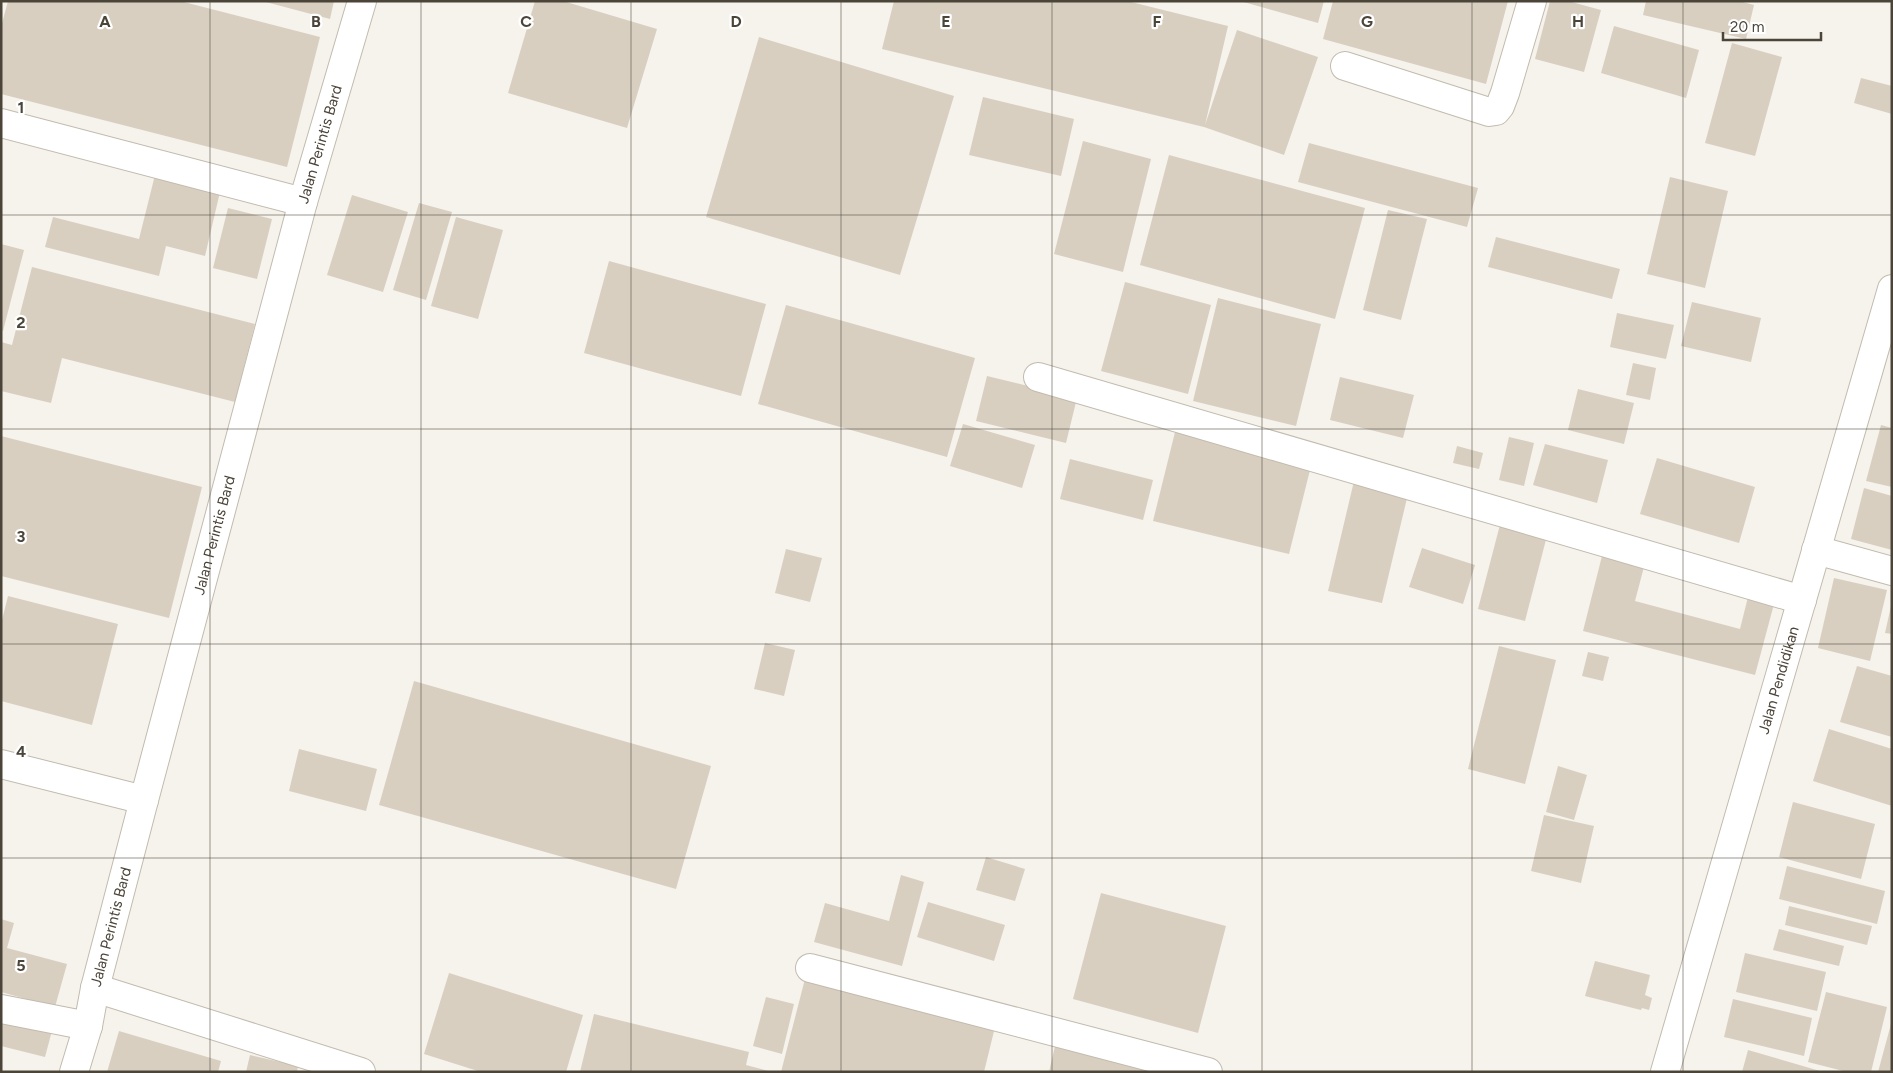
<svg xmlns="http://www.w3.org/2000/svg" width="1893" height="1073" viewBox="0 0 1893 1073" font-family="Figtree,sans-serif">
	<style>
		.building { fill: #d8cfc1 }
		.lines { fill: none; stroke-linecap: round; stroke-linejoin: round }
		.minor-casing { stroke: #c2bbae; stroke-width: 30 }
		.minor { stroke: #fff; stroke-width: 28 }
		.grid { fill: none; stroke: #4b4439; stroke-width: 1; stroke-opacity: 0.55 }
		.labels { text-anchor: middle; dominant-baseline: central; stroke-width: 4.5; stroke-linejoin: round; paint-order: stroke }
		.street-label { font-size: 15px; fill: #4b4439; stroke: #fff }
		.grid-label { font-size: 16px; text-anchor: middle; font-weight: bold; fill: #4b4439; stroke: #fff; stroke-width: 4.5; stroke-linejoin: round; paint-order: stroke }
	</style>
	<rect width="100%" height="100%" fill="#f6f3ec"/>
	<path class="building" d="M8,1H180L320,37L287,167L1,94V27Z
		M262,1H334L330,19Z
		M535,1H563L657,29L627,128L508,93Z
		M894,1H1127L1228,26L1205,125L1237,30L1318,57L1284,155L1204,127L882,49Z
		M1240,1H1324L1318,23Z
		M1333,1H1508L1486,84L1323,39Z
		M1550,1H1568L1601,10L1584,72L1535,59Z
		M1646,1H1739L1754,5L1746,39L1643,15Z
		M1614,26L1699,50L1686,98L1601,73Z
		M759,37L954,96L900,275L706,217Z
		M1732,43L1782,57L1755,156L1705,143Z
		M1861,78L1892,86V114L1854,103Z
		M983,97L1074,119L1061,176L969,155Z
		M1083,141L1151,159L1123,272L1054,254Z
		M1309,143L1478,188L1467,227L1298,182Z
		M1169,155L1365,208L1335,319L1140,265Z
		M155,175L220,192L205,256L166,246L159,276L45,247L53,217L139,239Z
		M1670,177L1728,191L1705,288L1647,274Z
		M352,195L408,212L383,292L327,275Z
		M419,203L452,212L426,300L393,290Z
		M228,208L272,219L257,279L213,268Z
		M1388,210L1427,219L1401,320L1363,310Z
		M456,217L503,230L478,319L431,306Z
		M1496,237L1620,269L1612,299L1488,267Z
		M1,244L24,250L3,331L1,330Z
		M609,261L766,304L741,396L584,353Z
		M32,267L255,324L235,402L62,358L51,403L1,391V342L12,345Z
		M1125,282L1211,305L1188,394L1101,371Z
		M1218,298L1321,324L1296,426L1193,401Z
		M1692,302L1761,318L1751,362L1681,346Z
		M786,305L975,358L947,457L758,404Z
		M1617,313L1674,325L1666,359L1610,347Z
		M1633,363L1656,368L1650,400L1626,395Z
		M987,376L1077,398L1066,443L976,421Z
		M1340,377L1414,395L1403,438L1330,420Z
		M1578,389L1634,403L1624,444L1568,430Z
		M963,424L1035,445L1022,488L950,466Z
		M1881,425L1892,428V487L1866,481Z
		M1176,428L1312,462L1289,554L1153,521Z
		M1,436L202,487L169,618L1,576Z
		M1509,437L1534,443L1524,486L1499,480Z
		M1545,444L1608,460L1597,503L1533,485Z
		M1457,446L1483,453L1479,469L1453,463Z
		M1657,458L1755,487L1739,543L1640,514Z
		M1070,459L1153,480L1143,520L1060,499Z
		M1354,481L1408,494L1382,603L1328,591Z
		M1864,488L1892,496V550L1851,539Z
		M1502,517L1549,528L1525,621L1478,609Z
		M1422,548L1475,565L1463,604L1409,587Z
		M786,549L822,558L810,602L775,593Z
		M1603,552L1645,563L1635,601L1740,629L1748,597L1774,604L1755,675L1583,631Z
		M1834,578L1887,590L1870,661L1818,648Z
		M8,596L118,624L92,725L1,701V624Z
		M1891,606H1892V634L1885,633Z
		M765,643L795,650L784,696L754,689Z
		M1499,646L1556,660L1525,784L1468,769Z
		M1588,652L1609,657L1603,681L1582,676Z
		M1857,666L1892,676V737L1840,722Z
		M414,681L711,766L676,889L379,805Z
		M1829,729L1892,749V806L1813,781Z
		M299,749L377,769L366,811L289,791Z
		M1558,766L1587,775L1574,820L1546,812Z
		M1793,802L1875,824L1861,879L1779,857Z
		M1544,815L1594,826L1581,883L1531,871Z
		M986,857L1025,869L1015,901L976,890Z
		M1787,866L1885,891L1877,924L1779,899Z
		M901,875L924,882L902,966L814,942L825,903L889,921Z
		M1101,893L1226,926L1198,1033L1073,999Z
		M928,902L1005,925L994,961L917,937Z
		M1789,906L1872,926L1867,945L1785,925Z
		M1,919L14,923L7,948L67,964L55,1007L1,992Z
		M1779,929L1844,946L1839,966L1773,950Z
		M1745,953L1826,972L1817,1011L1736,992Z
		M1595,961L1650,975L1645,995L1652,998L1649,1010L1642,1008L1641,1010L1585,996Z
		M449,973L583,1015L566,1072H481L424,1054Z
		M806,975L996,1023L984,1072H781Z
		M1826,992L1887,1007L1871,1072H1847L1808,1062Z
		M766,997L794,1004L782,1054L753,1046Z
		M1733,999L1812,1018L1804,1056L1724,1037Z
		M1,1014L53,1027L45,1057L1,1046Z
		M594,1014L749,1052L746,1065L772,1072H580Z
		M1891,1024L1892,1072H1878Z
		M119,1031L221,1061L218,1072H107Z
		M1055,1046L1155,1071V1072H1049Z
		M1748,1050L1820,1071V1072H1742Z
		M250,1055L298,1066L297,1072H246Z"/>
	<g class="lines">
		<defs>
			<g id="minor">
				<path d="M1345,66L1489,112L1496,111L1500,106L1505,93L1532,1"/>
				<path d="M1,123L303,202"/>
				<path d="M1038,377L1802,600"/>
				<path d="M1816,550L1892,571"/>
				<path d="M1,764L144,800"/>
				<path d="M810,968L1208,1072"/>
				<path d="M95,988L361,1072"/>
				<path d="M1,1009L88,1026"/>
				<path id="s1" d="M74,1072L88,1026L95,988L144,800L303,202L362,1"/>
				<path id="s2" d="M1665,1072L1892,289"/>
			</g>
		</defs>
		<use href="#minor" class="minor-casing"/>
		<use href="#minor" class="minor"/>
	</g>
	<path class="grid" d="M210,1V1072M421,1V1072M631,1V1072M841,1V1072M1052,1V1072M1262,1V1072M1472,1V1072M1683,1V1072M1,215H1892M1,429H1892M1,644H1892M1,858H1892"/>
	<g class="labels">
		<g class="street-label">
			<text stroke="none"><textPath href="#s1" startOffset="960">Jalan Perintis Bard</textPath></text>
			<text stroke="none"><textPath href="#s1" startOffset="555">Jalan Perintis Bard</textPath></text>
			<text stroke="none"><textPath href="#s2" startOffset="408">Jalan Pendidikan</textPath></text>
			<text stroke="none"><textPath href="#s1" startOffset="150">Jalan Perintis Bard</textPath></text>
		</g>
	</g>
	<g class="grid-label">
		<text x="105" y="27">A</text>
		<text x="316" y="27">B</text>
		<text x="526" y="27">C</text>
		<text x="736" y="27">D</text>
		<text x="946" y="27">E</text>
		<text x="1157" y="27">F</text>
		<text x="1367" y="27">G</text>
		<text x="1578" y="27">H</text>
		<text x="21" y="113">1</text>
		<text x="21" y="328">2</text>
		<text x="21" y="542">3</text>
		<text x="21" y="757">4</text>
		<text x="21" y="971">5</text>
	</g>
	<rect width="1893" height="1073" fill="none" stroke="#4b4439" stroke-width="5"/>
	<path d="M1723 32v8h98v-8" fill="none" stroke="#4b4439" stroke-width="2.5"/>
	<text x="1730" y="32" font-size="15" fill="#4b4439" stroke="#ffffff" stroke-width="4" paint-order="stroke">20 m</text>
</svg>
